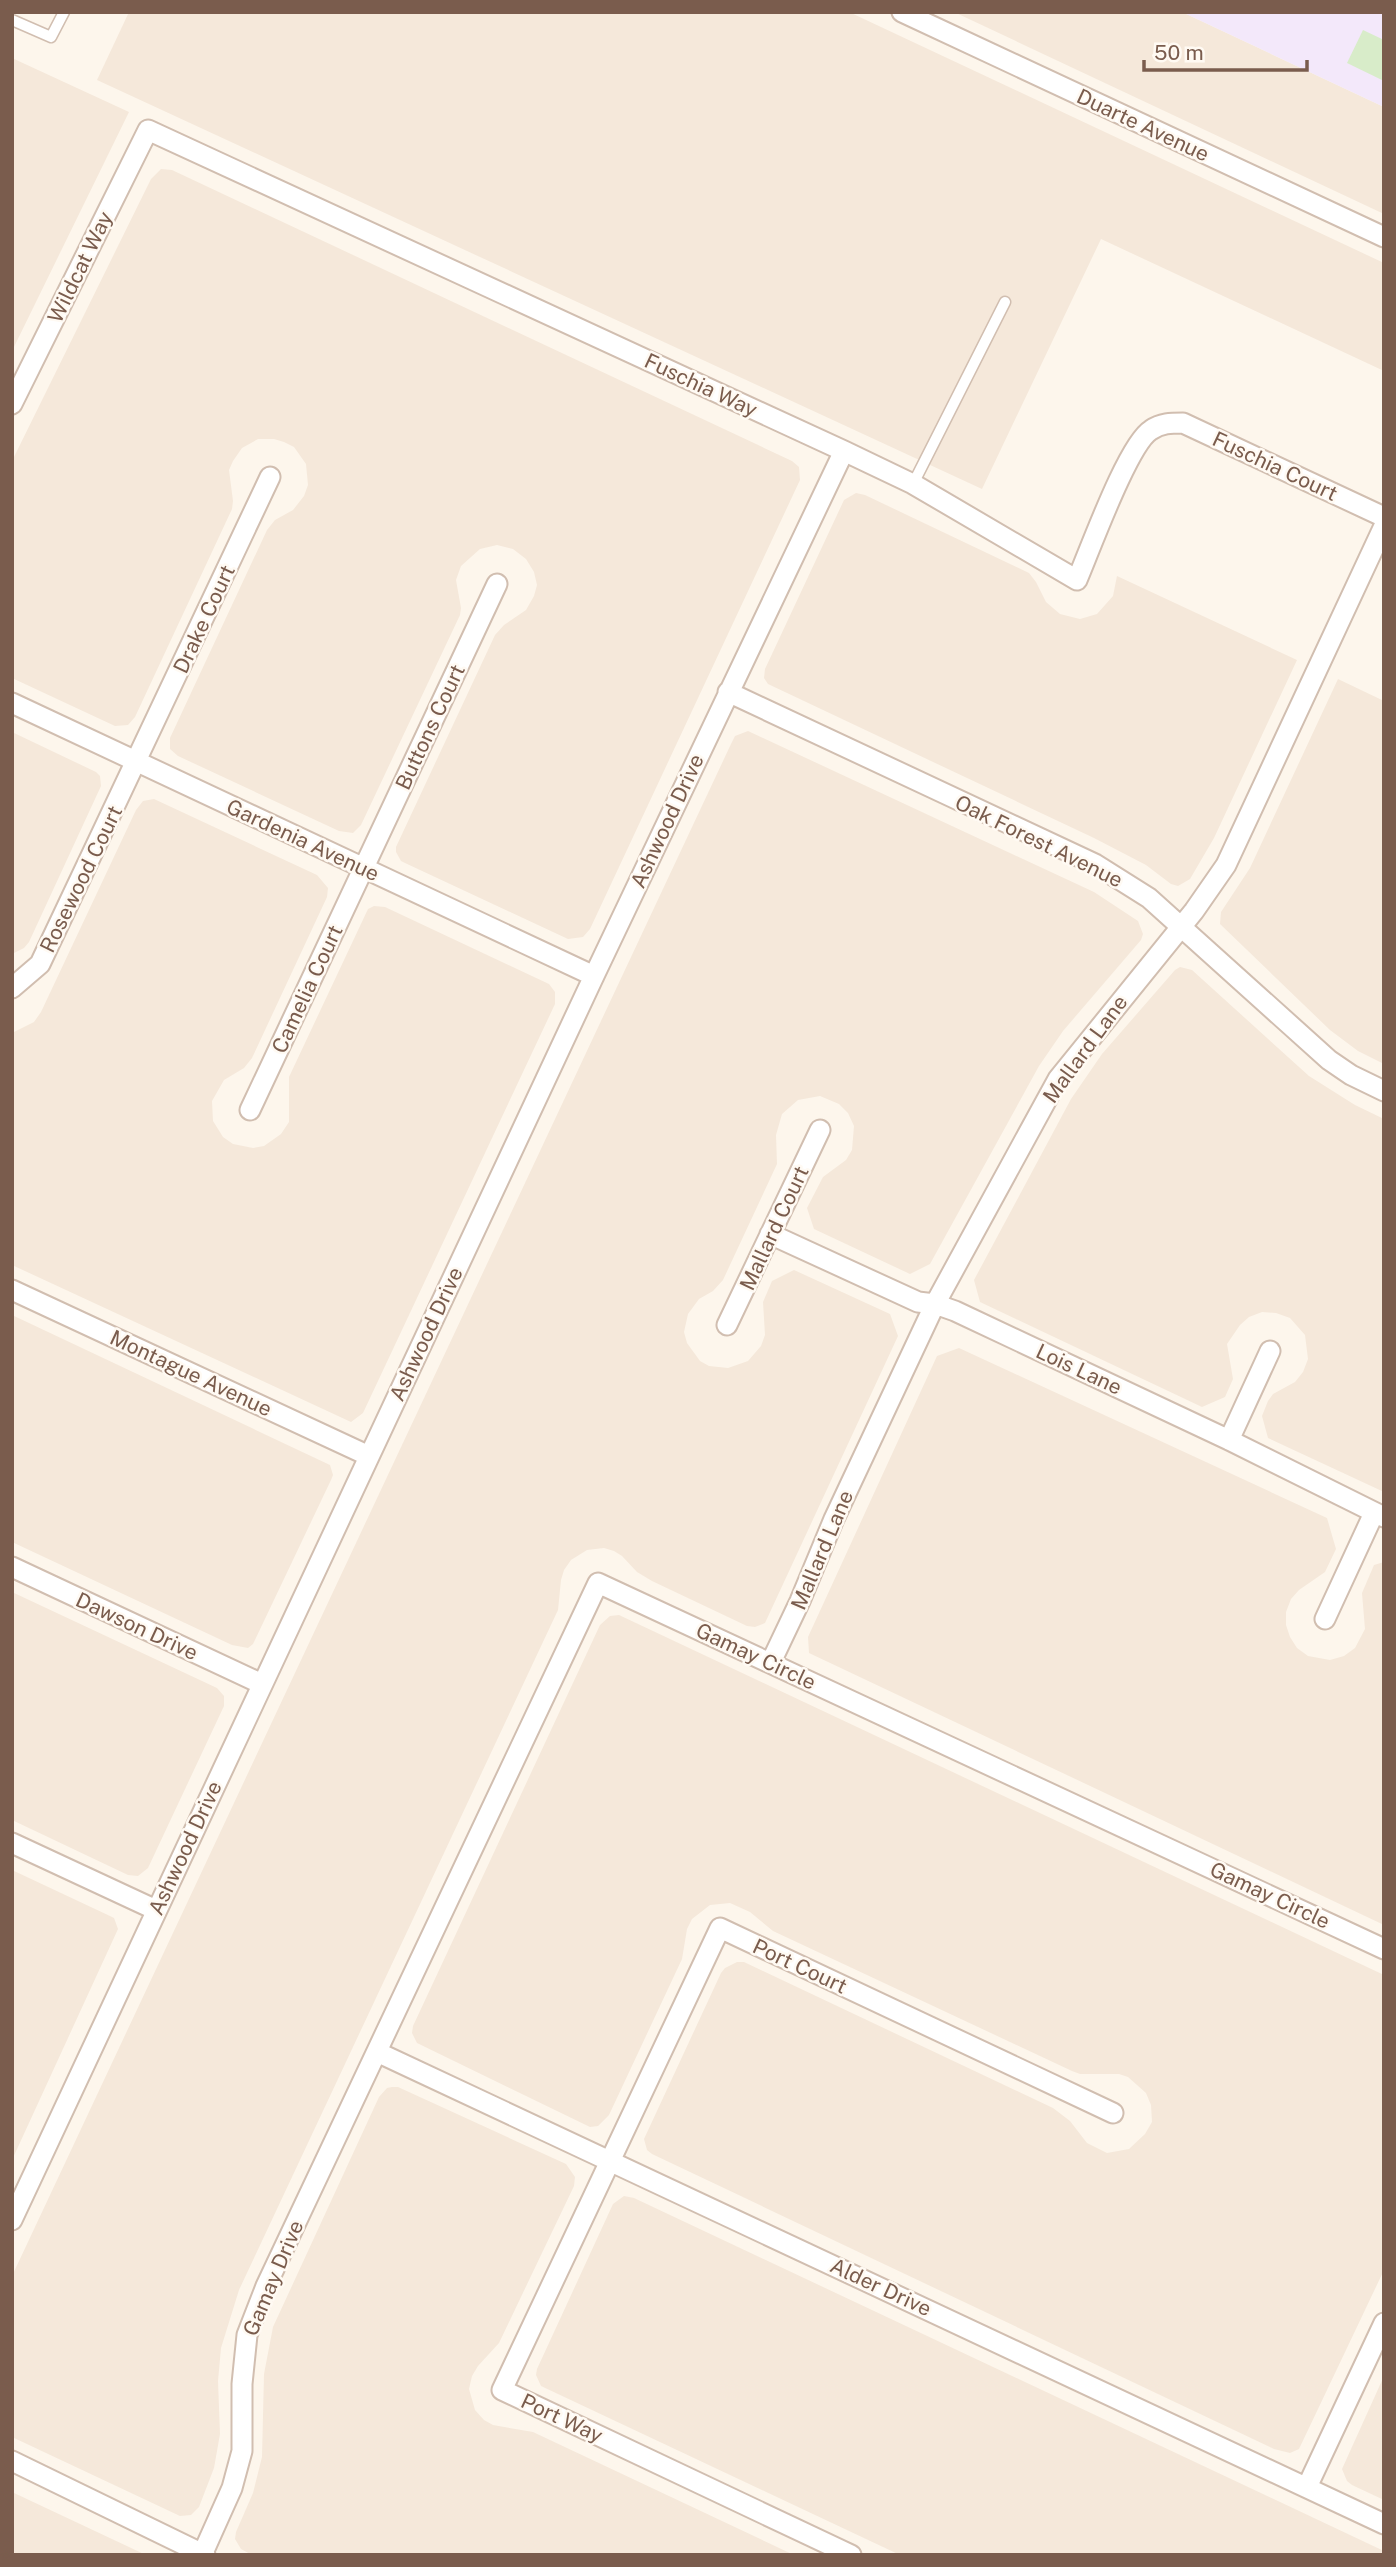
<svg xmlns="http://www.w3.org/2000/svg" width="1396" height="2567" viewBox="0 0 1396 2567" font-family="'Public Sans',sans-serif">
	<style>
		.residential { fill: #f5e8da }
		.education { fill: #f3e8fa }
		.green { fill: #d8ecc9 }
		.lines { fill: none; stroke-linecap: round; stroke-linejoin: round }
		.lane-casing { stroke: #d1beb0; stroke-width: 13 }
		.street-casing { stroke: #d1beb0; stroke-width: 23 }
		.lane { stroke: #fff; stroke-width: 10 }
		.street { stroke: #fff; stroke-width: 19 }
		.labels { text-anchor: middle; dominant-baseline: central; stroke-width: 5; stroke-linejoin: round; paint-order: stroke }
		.street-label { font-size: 21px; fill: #7a5c4d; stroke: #fffaf3 }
	</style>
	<rect width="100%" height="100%" fill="#fdf6ec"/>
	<path class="residential" d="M129,12H849L1384,263V371L1101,239L982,489L97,80Z
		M954,12H1182L1384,107V214Z
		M12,58L129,112L12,351Z
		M161,169L172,170L792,461L799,467L800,480L590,929L583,937L568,939L405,863L401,861L396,852V847L495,635L504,625L526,610L534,596L537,585L534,572L526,559L513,549L497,545L480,549L461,566L456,580L461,608L460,615L361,825L353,833L339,831L178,756L170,749V738L267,530L275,520L293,510L304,496L308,485L306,464L294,447L284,442L274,439H258L242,448L233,461L229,470L233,501L232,509L135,717L128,725L115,726L12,678V461L151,179Z
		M856,493L865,495L1029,573L1036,582L1046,602L1060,614L1080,619L1097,614L1113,596L1117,576L1297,660L1214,838L1190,879L1178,886L1171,884L1146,865L1094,838L768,684L764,678L765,669L844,500Z
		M1338,679L1384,701V1064L1358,1051L1330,1030L1220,924L1221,912L1250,868Z
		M748,731L1094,892L1138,921L1143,934L1141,940L1063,1031L1039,1066L930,1264L910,1274L814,1229L807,1208L823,1177L846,1160L852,1150L854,1126L848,1113L839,1104L820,1096L798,1100L782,1114L776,1135L777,1164L723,1280L713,1291L699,1299L688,1314L684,1332L687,1343L700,1361L709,1366L728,1368L748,1361L761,1346L765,1335L763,1302L772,1281L794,1270L890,1314L898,1336L765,1623L755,1627L747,1626L652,1581L637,1572L622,1556L614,1551L604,1548L587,1550L571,1560L564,1570L561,1580L558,1610L239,2290L221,2348L218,2381L220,2434L214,2468L199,2507L191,2515L180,2516L12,2437V2276L731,744L735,736Z
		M12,732L96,772L100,776L101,786L29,942L24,948L12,954Z
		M154,799L317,875L328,888L327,897L252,1058L244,1068L224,1080L212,1101L213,1121L223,1137L233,1144L253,1148L264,1146L281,1134L289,1122V1077L368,909L374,906L385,907L549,984L555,992V1004L363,1413L351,1422L12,1265V1033L34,1022L41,1012L136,810L143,801Z
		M1180,967L1192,970L1309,1076L1355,1105L1384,1119V1492L1268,1438L1262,1416L1268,1401L1273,1394L1295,1382L1303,1372L1308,1359L1305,1335L1290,1318L1276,1313L1262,1312L1249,1317L1240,1325L1227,1344L1233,1379L1225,1397L1202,1407L980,1302L974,1280L1071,1099L1102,1054L1175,970Z
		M12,1315L330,1465L333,1475L331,1480L253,1644L248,1648L232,1645L12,1542Z
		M959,1348L1327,1518L1336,1549L1325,1572L1299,1590L1291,1599L1286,1612V1625L1290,1637L1297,1648L1308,1656L1330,1660L1344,1656L1355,1648L1365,1629L1362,1593L1374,1565L1384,1562V1925L809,1653L808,1637L937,1356Z
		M12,1592L217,1688L224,1696V1706L148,1868L138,1876L128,1875L12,1820Z
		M619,1615L1384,1975V2270L1299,2449L1290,2453L1274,2449L652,2154L647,2150L644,2139L721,1973L725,1968L737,1962H744L1053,2108L1070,2121L1087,2143L1107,2153L1129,2149L1145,2134L1152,2122L1151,2105L1146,2093L1128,2077L1119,2074H1080L1072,2071L773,1931L750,1912L730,1903L710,1905L692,1919L687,1929L682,1959L609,2115L598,2126L590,2127L417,2043L412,2033L413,2026L600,1625L610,1616Z
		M12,1870L110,1916L114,1918L118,1929L12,2160Z
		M392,2087H398L566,2164L575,2177L574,2186L499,2343L478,2366L472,2376L469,2389L475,2410L484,2420L493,2425L533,2432L794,2555H252L241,2549L235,2539L236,2532L253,2493L262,2457L264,2374L273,2327L379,2097L387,2088Z
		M624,2196L634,2198L1384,2551V2555H900L541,2386L536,2375L537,2369L613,2204Z
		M1384,2376V2500L1352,2485L1347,2481L1342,2469Z
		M12,2492L146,2555H12Z"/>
	<path class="education" d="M1182,12H1384V107Z"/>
	<path class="green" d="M1363,30L1384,40V81L1347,63Z"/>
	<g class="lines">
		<defs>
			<path id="lane" d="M12,20L51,37L64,12
				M913,484L1005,302"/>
			<path id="street" d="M902,12L1384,237
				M12,404L148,130L844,451L913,484L1077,580C1090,550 1128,444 1151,430C1161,423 1171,423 1183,423L1384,517
				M728,692L1095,864L1149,898L1329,1060L1351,1075L1384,1091
				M12,703L594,976
				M12,988L40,964L270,477
				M250,1110L497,584
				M770,1234L918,1302L935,1304L955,1311L1229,1440L1384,1517
				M12,1290L369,1456
				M727,1325L820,1130
				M1229,1440L1270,1351
				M12,1567L262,1684
				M1325,1619L1374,1513
				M771,1662L800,1601L834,1519L935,1304L1058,1079L1194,911L1226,865L1384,526
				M12,1843L156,1910
				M377,2052L1384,2524
				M12,2220L594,976L844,451
				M12,2461L205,2555
				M1307,2487L1384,2323
				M202,2555L232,2488L242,2451V2384L247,2335L266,2286L598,1583L1384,1949
				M851,2555L502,2390L720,1928L1113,2113"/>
		</defs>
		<use href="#lane" class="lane-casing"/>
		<use href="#street" class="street-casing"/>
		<use href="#lane" class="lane"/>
		<use href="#street" class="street"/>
	</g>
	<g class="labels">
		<g class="street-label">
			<text transform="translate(1143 125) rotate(25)">Duarte Avenue</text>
			<text transform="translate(80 267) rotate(-64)">Wildcat Way</text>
			<text transform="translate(701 385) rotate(25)">Fuschia Way</text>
			<text transform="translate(1275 466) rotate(25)">Fuschia Court</text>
			<text transform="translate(204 619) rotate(-65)">Drake Court</text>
			<text transform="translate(430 727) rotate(-65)">Buttons Court</text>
			<text transform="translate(667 821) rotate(-65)">Ashwood Drive</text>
			<text transform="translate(303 840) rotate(25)">Gardenia Avenue</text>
			<text transform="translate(1039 841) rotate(26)">Oak Forest Avenue</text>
			<text transform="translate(81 879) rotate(-64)">Rosewood Court</text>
			<text transform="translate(307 989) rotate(-65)">Camelia Court</text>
			<text transform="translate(1085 1049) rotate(-54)">Mallard Lane</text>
			<text transform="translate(774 1228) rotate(-65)">Mallard Court</text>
			<text transform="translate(426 1334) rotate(-65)">Ashwood Drive</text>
			<text transform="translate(1079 1369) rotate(25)">Lois Lane</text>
			<text transform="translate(191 1373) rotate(25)">Montague Avenue</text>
			<text transform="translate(822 1550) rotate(-67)">Mallard Lane</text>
			<text transform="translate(137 1626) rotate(25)">Dawson Drive</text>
			<text transform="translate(756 1656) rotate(25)">Gamay Circle</text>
			<text transform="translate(185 1848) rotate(-65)">Ashwood Drive</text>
			<text transform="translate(1270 1895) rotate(25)">Gamay Circle</text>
			<text transform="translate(800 1966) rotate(25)">Port Court</text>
			<text transform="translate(273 2278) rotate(-67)">Gamay Drive</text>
			<text transform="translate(881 2287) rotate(25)">Alder Drive</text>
			<text transform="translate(562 2418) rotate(25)">Port Way</text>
		</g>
	</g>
	<rect width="1396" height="2567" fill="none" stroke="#7a5c4d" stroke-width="28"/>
	<path d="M1144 60v10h163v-10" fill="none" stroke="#7a5c4d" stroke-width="3.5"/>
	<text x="1154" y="60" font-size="21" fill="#7a5c4d" stroke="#fffaf3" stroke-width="5" paint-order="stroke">50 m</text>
</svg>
